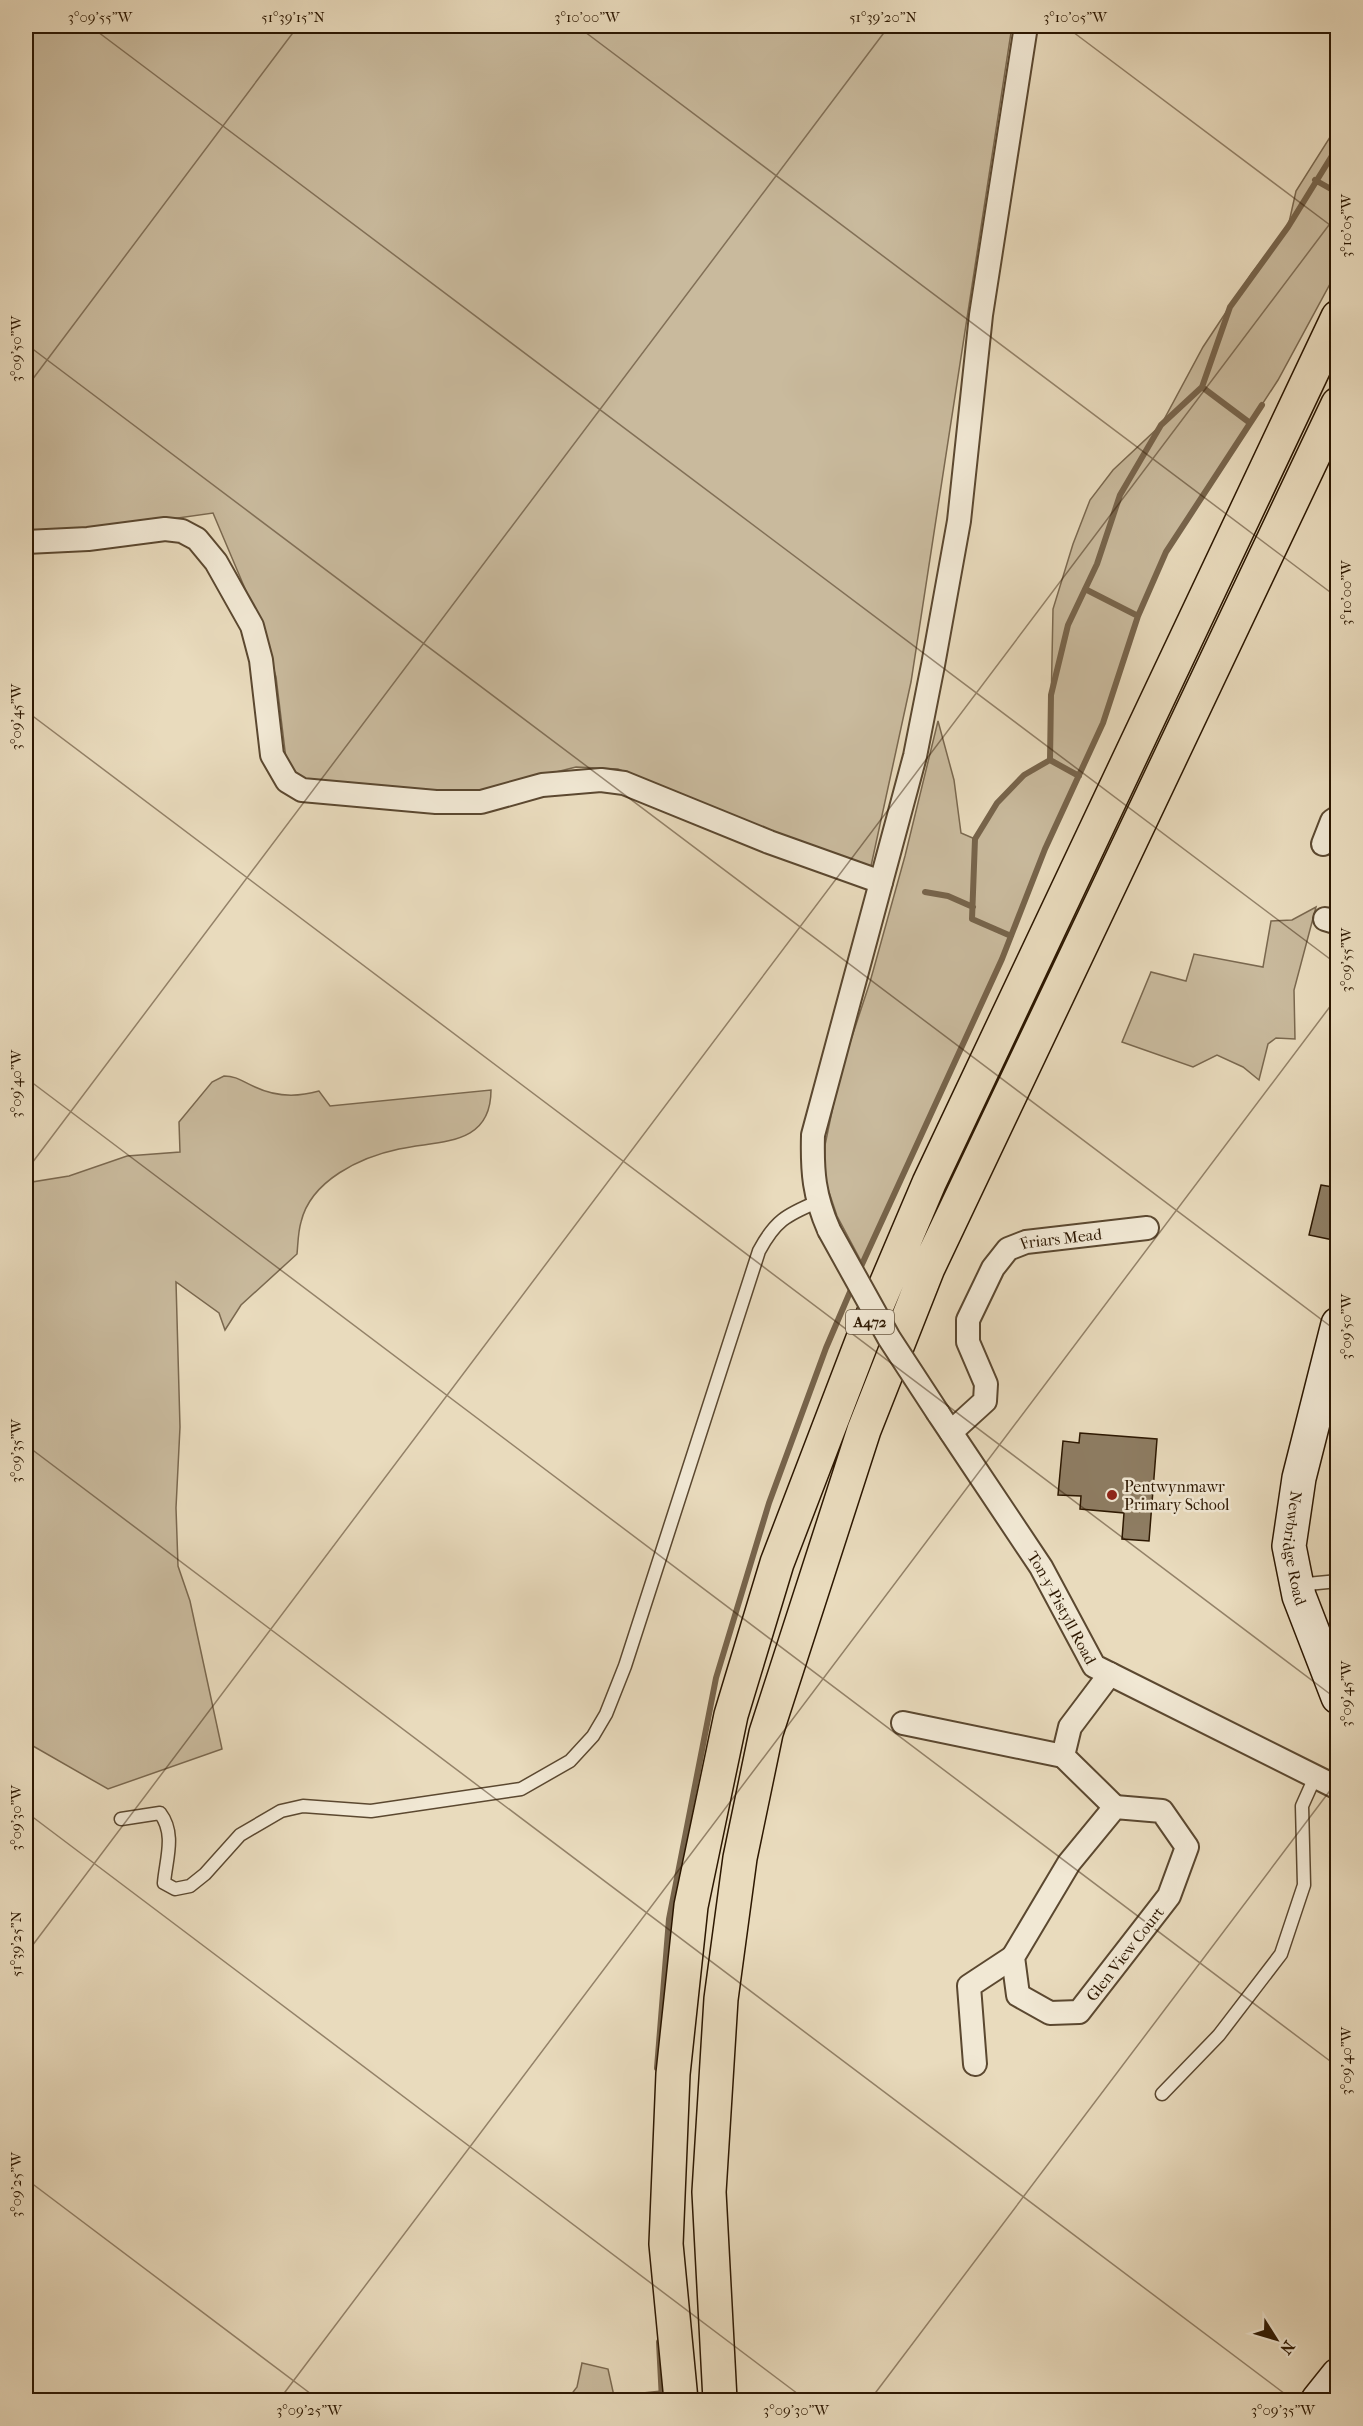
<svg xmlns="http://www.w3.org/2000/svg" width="1363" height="2426" viewBox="0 0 1363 2426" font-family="'IM FELL French Canon',serif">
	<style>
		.green { fill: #c9ba9d; stroke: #7a684f; stroke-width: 1.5 }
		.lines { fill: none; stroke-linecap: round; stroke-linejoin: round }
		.stream { stroke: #77644b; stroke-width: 6 }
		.building { fill: #8e7d63; stroke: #2c1701; stroke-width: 1.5 }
		.lane-casing { stroke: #5b4830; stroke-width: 15 }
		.street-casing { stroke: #5b4830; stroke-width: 26 }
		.secondary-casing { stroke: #2c1701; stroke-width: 36 }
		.primary-casing { stroke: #2c1701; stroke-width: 36 }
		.lane { stroke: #f1e8d4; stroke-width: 12 }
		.street { stroke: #f1e8d4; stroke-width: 22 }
		.secondary { stroke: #f1e8d4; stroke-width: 33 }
		.primary { stroke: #e9dbbd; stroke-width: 33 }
		.street-bridge-casing { stroke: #5b4830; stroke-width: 26; stroke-linecap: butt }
		.street-bridge { stroke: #f1e8d4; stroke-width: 22 }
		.ticks { fill: none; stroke: #2c1701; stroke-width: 1.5; stroke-opacity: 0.45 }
		.poi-dot { fill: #8f2418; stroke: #f1e8d4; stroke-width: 2 }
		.labels { text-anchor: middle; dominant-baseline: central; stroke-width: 5; stroke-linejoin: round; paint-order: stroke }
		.shield { fill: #f1e8d4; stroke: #675640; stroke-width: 1.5 }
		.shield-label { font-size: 15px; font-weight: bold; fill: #2c1701 }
		.street-label { font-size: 16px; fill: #2c1701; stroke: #f1e8d4 }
		.poi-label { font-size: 16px; fill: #2c1701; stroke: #f1e8d4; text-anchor: start }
		.neatline { fill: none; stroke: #2c1701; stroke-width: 2 }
		.ticks-label { font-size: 15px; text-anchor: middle; fill: #2c1701 }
	</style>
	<rect width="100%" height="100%" fill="#e9dbbd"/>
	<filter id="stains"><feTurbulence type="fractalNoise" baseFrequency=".00333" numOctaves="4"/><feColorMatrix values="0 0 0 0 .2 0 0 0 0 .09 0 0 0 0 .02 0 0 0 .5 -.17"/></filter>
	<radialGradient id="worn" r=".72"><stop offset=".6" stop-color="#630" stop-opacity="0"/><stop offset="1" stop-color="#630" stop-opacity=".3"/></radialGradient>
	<path class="green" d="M26,26H1012L911,682L871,866L824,854L618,769L576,767L476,792H439L304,779L287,767L276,677L260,624L213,513L93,530L26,534Z
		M1337,126V271L1278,380L1166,552L1138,616L1103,723L1045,849L1002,959L862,1263L837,1216L824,1177L825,1145L840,1073L870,982L905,856L938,721L954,780L961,833L975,839C998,802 1011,782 1050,760L1053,609L1073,544L1090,500L1113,470L1161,425L1203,347L1252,273L1288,227L1296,191Z
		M1316,907L1294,990L1295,1039L1276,1038L1268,1044L1259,1080L1243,1067L1217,1055L1193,1067L1122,1042L1151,972L1186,981L1194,954L1263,967L1271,921L1292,920Z
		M224,1076C237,1076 243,1082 255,1087C276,1097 298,1097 319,1091L330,1106L491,1090C491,1147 439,1140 399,1149C361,1157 311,1180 301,1222C298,1232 298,1244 297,1254L241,1305L225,1330L219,1313L176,1282L180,1427L176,1508L178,1566L190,1601L222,1749L108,1789L26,1742V1183L69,1176L127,1156L180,1152L179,1122L212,1082Z
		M582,2363L608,2369L614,2396L661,2391L662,2400H567L577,2387Z"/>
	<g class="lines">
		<path class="stream" d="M1315,180L1338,193
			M1202,387L1250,423
			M1085,589L1138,616
			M1050,760L1079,776
			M925,892L948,896L973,907
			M1011,936L972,919L975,839L997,803L1024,775L1050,760L1051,695L1068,625L1097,564L1120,495L1161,425L1202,387L1230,307L1288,227L1338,146
			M858,1273L1002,959L1045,849L1103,723L1138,616L1166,552L1262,405
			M657,2068L669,1919L716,1678L769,1503L826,1348L853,1285
			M659,2342L662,2400"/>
	</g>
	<path class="building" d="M1321,1185L1338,1188V1241L1309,1235Z
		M1080,1433L1157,1439L1149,1541L1122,1539L1124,1513L1080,1509L1081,1496L1058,1495L1063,1441L1079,1443Z"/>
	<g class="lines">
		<defs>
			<path id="lane" d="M1297,1585L1338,1581
				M121,1819L160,1813C176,1834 166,1859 164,1883L175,1889L190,1886L205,1874L240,1835L281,1811L303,1806L371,1811L521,1789L570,1761L593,1736L606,1714L625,1666L759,1251C775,1221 786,1215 817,1202
				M1162,2094L1219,2035L1281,1954L1304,1885L1302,1806L1315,1777"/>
			<g id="street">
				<path d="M26,542L88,539L165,529L182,531L197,539L216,562L252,626L261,660L272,755L287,781L302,790L436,802H481L542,785L601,780L624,783L769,842L881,882"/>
				<path d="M1323,844L1332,821L1338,817"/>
				<path d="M1325,919L1338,923"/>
				<path d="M829,1230C814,1196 812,1172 813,1135L915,756L933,665L959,521L981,315L1026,26"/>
				<path id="s1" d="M938,1413L1041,1567L1094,1666L1338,1788"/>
				<path id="s2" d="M951,1432L985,1401L986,1384L968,1342V1320L993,1268L1008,1249L1026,1242L1147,1228"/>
				<path d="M1110,1674L1070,1727L1063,1756L1115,1807"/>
				<path d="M903,1723L1063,1756"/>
				<path d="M1115,1807L1162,1811L1187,1847L1169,1896L1079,2012L1050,2013L1018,1995L1013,1957L1069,1863Z"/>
				<path d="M975,2064L969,1986L1013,1957"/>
			</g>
			<g id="secondary">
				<path id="s3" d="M1338,1324L1299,1478L1289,1546L1299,1596L1338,1697"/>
				<path d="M1318,2400L1338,2375"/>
			</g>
			<path id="primary" d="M681,2400L666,2244L673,2074L691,1906L731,1715L777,1563L864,1336L929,1183L1338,317
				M720,2400L709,2192L721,1999L740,1858L766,1733L864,1430L928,1268L1338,404"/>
		</defs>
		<use href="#lane" class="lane-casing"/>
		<use href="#street" class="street-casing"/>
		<use href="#secondary" class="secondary-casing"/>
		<use href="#primary" class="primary-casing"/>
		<use href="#lane" class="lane"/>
		<use href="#street" class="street"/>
		<use href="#secondary" class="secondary"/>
		<use href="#primary" class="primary"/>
		<defs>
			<path id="street-bridge" d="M829,1230L889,1338L938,1413"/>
		</defs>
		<use href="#street-bridge" class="street-bridge-casing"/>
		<use href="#street-bridge" class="street-bridge"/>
	</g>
	<path class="ticks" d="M90,26L1338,965M577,26L1338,598M1065,26L1338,231M26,344L1338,1332M26,388L298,26M26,711L1338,1700M26,1078L1338,2067M26,1171L889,26M26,1445L1293,2400M26,1812L806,2400M26,1954L1338,213M26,2179L319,2400M279,2400L1338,996M870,2400L1338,1780"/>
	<circle class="poi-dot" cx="1112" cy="1495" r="6"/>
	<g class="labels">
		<rect class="shield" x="846" y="1310" width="48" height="24" rx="4.5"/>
		<g class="shield-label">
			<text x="870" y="1322">A472</text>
		</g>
		<g class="street-label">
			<text stroke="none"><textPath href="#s2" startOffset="267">Friars Mead</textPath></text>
			<text stroke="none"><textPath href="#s3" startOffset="230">Newbridge Road</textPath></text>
			<text stroke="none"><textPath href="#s1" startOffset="231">Ton-y-Pistyll Road</textPath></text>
			<text transform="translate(1125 1954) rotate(-52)">Glen View Court</text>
		</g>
		<g class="poi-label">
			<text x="1124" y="1486">Pentwynmawr<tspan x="1124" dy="18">Primary School</tspan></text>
		</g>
	</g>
	<rect width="1363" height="2426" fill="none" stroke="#e9dbbd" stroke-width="66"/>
	<g transform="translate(1276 2339) rotate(127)" stroke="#f1e8d4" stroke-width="4.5" paint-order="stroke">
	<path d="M0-4.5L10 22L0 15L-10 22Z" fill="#2c1701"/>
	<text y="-9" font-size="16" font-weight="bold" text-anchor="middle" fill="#2c1701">N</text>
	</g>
	<rect x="33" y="33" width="1297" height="2360" class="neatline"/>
	<g class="ticks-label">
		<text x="100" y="22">3°09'55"W</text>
		<text x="293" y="22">51°39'15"N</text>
		<text x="587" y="22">3°10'00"W</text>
		<text x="883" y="22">51°39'20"N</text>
		<text x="1075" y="22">3°10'05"W</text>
		<text transform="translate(1346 226) rotate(-90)" y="5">3°10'05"W</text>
		<text transform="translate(16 349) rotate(-90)" y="5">3°09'50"W</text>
		<text transform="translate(1346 593) rotate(-90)" y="5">3°10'00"W</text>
		<text transform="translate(16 717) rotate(-90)" y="5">3°09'45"W</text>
		<text transform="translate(1346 960) rotate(-90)" y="5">3°09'55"W</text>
		<text transform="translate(16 1084) rotate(-90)" y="5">3°09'40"W</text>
		<text transform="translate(1346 1327) rotate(-90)" y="5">3°09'50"W</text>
		<text transform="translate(16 1451) rotate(-90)" y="5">3°09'35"W</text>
		<text transform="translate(1346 1694) rotate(-90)" y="5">3°09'45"W</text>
		<text transform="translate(16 1818) rotate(-90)" y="5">3°09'30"W</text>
		<text transform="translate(16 1944) rotate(-90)" y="5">51°39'25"N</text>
		<text transform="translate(1346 2061) rotate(-90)" y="5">3°09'40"W</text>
		<text transform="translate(16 2185) rotate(-90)" y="5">3°09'25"W</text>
		<text x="309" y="2415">3°09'25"W</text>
		<text x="796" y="2415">3°09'30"W</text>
		<text x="1283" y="2415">3°09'35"W</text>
	</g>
	<rect width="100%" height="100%" filter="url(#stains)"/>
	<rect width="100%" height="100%" fill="url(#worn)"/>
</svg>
